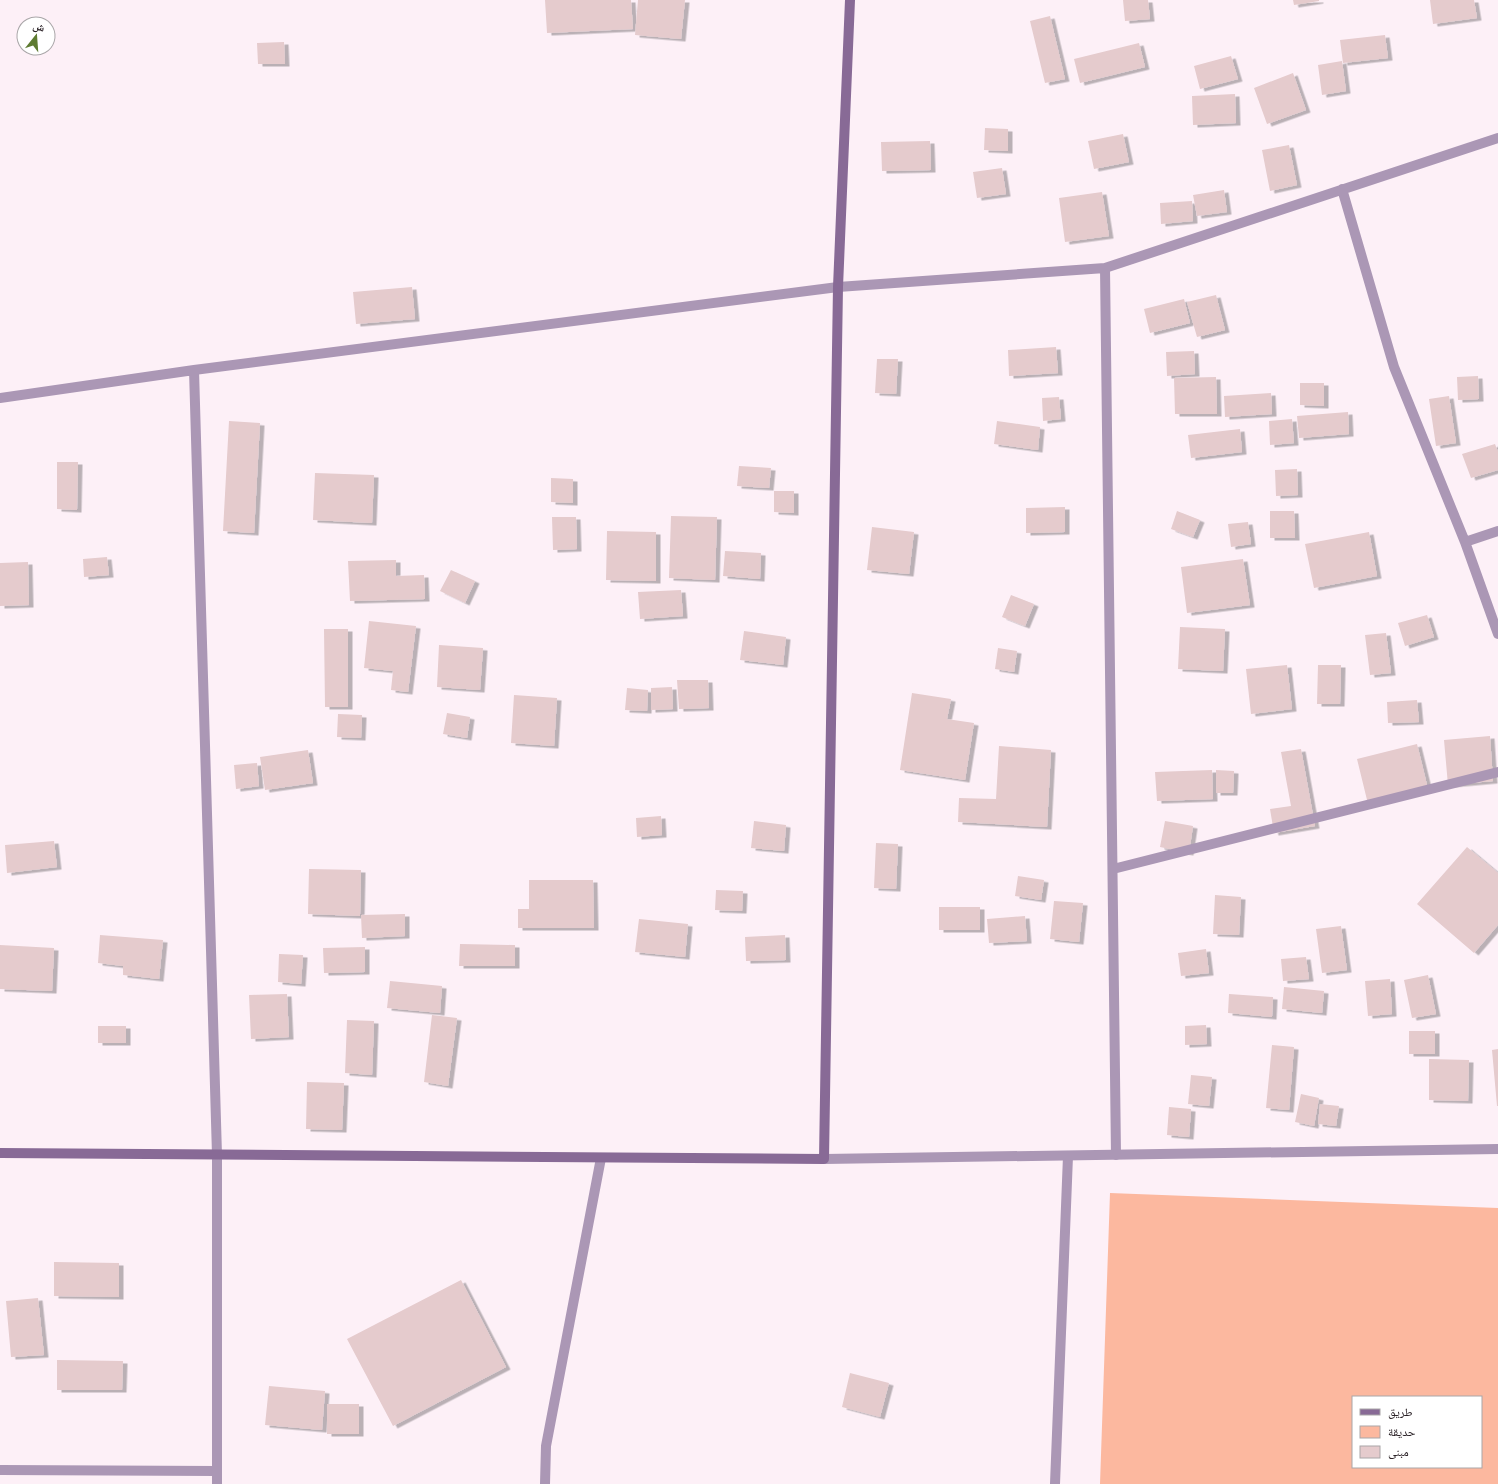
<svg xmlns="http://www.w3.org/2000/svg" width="1498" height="1484" viewBox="0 0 1498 1484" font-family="Figtree,'Noto Naskh Arabic',sans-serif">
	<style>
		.green { fill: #fcb89f; fill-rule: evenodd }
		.building { fill: #e5cbcd; filter: url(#shadow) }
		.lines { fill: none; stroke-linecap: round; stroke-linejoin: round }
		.minor { stroke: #ab97b5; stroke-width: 10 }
		.tertiary { stroke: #ab97b5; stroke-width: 10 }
		.secondary { stroke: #886a96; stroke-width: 10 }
	</style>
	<defs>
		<filter id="shadow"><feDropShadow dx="4.5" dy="2.5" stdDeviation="0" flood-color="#0004"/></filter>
	</defs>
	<rect width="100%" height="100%" fill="#fdf0f7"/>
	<path class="green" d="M1110,1193L1498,1208V1484H1100ZM1353,1397H1481V1467H1353Z"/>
	<path class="building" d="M545,0H631L633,29L547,33Z
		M638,0H685L681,39L635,35Z
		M1123,0H1148L1150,19L1125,21Z
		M1293,0H1319V1L1294,5Z
		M1430,0H1474L1477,18L1433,24Z
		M1050,16L1065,79L1045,83L1030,21Z
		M1385,35L1388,58L1343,63L1340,40Z
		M284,42L285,64H258L257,43Z
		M1139,43L1145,67L1080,83L1074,59Z
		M1231,56L1238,79L1200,89L1194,66Z
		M1342,61L1346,91L1322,95L1318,65Z
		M1293,73L1306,110L1267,124L1254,88Z
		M1235,94L1236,123L1193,125L1192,96Z
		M985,128L1008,129V151L984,150Z
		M1123,134L1129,162L1094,169L1088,141Z
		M930,141L931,170L882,171L881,142Z
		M1289,145L1297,185L1270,191L1262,150Z
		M1002,168L1006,194L977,198L973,172Z
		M1224,190L1227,212L1197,216L1193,195Z
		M1102,192L1109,236L1065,242L1059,198Z
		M1192,201L1193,221L1161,224L1160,203Z
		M412,287L415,319L356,324L353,292Z
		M1216,295L1225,330L1197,337L1187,302Z
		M1184,299L1190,323L1150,333L1144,309Z
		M1056,347L1058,373L1009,376L1008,350Z
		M1194,351L1195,374L1167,376L1166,352Z
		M877,359H898L896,394L875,393Z
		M1478,376L1479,399L1458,400L1457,377Z
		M1216,377L1217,414H1175L1174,378Z
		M1300,383H1324V406L1300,405Z
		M1271,393L1272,414L1225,417L1224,396Z
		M1449,396L1456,443L1436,446L1429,399Z
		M1059,397L1061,419L1043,421L1042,398Z
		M1348,412L1349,434L1299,438L1297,416Z
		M1292,419L1294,443L1270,445L1269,421Z
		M229,421L260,423L254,533L223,531Z
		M997,421L1040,427L1038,450L994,444Z
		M1240,429L1242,452L1191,458L1188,435Z
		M1495,444L1498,452V470L1471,478L1462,454Z
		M57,462H78L77,510L57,509Z
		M739,466L771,468L769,488L737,486Z
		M1297,469L1298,495L1276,496L1275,470Z
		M315,473L374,475L372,523L313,520Z
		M551,478L573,479V503L551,502Z
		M774,491H794V513L774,512Z
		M1065,507V532L1026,533V508Z
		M1177,511L1200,520L1193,537L1171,529Z
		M1270,511H1294L1295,538H1270Z
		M671,516L717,517L715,580L669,578Z
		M552,517H576L577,549L553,550Z
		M1248,522L1251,544L1231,547L1228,524Z
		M872,527L914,532L909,574L867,570Z
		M607,531L656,532V581L606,580Z
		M1369,532L1377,576L1314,588L1305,544Z
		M725,551L761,553L760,579L723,576Z
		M107,557L109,575L84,577L83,559Z
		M1243,559L1250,605L1187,613L1181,567Z
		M396,560V576L424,575L425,599L350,601L348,561Z
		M28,562L29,605L0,606V563Z
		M451,570L475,581L465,603L440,591Z
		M681,590L683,616L640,619L638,592Z
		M1011,595L1034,604L1025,626L1002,617Z
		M1427,615L1434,637L1405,646L1398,623Z
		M369,621L416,626L408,692L391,690L393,671L364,668Z
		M1180,627L1225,629L1223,671L1178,669Z
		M324,629H348V707H325Z
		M744,631L786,637L783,665L740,660Z
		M1386,633L1391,673L1370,675L1365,635Z
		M439,645L483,648L480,690L437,687Z
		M998,648L1017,651L1014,672L995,669Z
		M1287,665L1292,709L1251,714L1246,669Z
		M1318,665H1341L1340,704H1317Z
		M677,680H708L709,708L679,709Z
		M672,687L673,709L651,710V688Z
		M627,688L648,690L647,711L625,710Z
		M912,693L951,699L947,719L974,723L965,780L900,770Z
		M514,695L557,698L554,746L511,743Z
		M1417,700L1419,722L1388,723L1387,702Z
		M447,713L470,717L467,738L443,734Z
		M338,714L362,715L361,738L337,737Z
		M1490,736L1493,781L1448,785L1444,740Z
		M1417,744L1428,789L1368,804L1357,759Z
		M999,746L1051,750L1047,827L958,822L959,798L996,799Z
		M1301,749L1315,826L1274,833L1270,809L1291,806L1281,752Z
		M308,750L313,783L265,790L260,757Z
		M257,763L259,786L236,789L234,765Z
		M1212,770L1213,799L1157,801L1155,772Z
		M1216,770L1234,771L1233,793H1216Z
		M661,816L662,835L637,837L636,818Z
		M754,821L786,825L784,851L751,848Z
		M1165,821L1193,826L1189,853L1160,847Z
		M54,841L57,867L7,873L5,845Z
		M876,843L898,844L896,889L874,888Z
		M1467,847L1498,873V925L1474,953L1417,904Z
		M309,869L361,870L360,916L308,914Z
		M1018,876L1044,880L1041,900L1015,896Z
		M529,880H593L594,928H518V909H529Z
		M716,890L743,891L742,911L715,910Z
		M1215,895L1241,897L1239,935L1213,934Z
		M1054,901L1083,903L1079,942L1050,939Z
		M939,907H980V930H939Z
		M405,914V936L362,938L361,915Z
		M1025,916L1027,941L989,943L987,919Z
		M639,919L688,924L685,957L635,952Z
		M1341,926L1347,970L1322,973L1316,929Z
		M100,935L163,940L159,979L123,975V966L98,963Z
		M785,935L786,960L746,961L745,937Z
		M460,944L515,945V966H459Z
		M0,945L54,948L52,991L0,989Z
		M365,947V972L324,973L323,948Z
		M1206,949L1209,973L1181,976L1178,953Z
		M279,954L303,955L301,984L278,982Z
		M1306,957L1309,979L1283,981L1281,959Z
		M1428,975L1436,1014L1412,1018L1404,980Z
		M1390,979L1392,1014L1368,1016L1365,981Z
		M390,981L442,986L440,1013L387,1008Z
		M1284,987L1324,991L1322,1013L1282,1009Z
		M287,994L289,1037L251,1039L249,995Z
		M1229,994L1273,997L1272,1017L1228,1013Z
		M432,1015L457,1018L448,1086L424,1082Z
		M347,1020L374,1021L372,1075L345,1073Z
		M1206,1025L1207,1044L1185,1045V1026Z
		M98,1026H126V1043H98Z
		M1409,1031H1435V1054H1409Z
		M1272,1045L1294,1047L1289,1110L1266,1108Z
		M1498,1049V1106H1497L1492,1050Z
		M1429,1059L1469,1060L1468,1101L1429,1100Z
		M1191,1075L1212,1077L1209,1106L1188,1104Z
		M307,1082L344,1083L342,1130L306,1129Z
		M1301,1094L1319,1098L1314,1126L1295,1122Z
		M1320,1104L1339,1106L1336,1126L1318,1124Z
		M1169,1107L1191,1109L1189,1137L1167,1135Z
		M54,1262L119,1263V1297L54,1296Z
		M461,1280L506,1367L393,1426L347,1339Z
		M38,1298L44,1355L11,1357L6,1301Z
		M57,1360L123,1361L122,1390H57Z
		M850,1373L889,1383L880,1417L842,1407Z
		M269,1386L325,1391L322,1430L265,1425Z
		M327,1404H359V1434H327Z"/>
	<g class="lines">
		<path class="minor" d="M1342,189L1394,367L1465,542L1498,634
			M1105,268L1116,1155
			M194,370L217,1155V1484
			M0,398L194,370L838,287L1105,268L1498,138
			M1465,542L1498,531
			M1113,869L1498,772
			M0,1470L217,1471
			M545,1484L546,1446L601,1158
			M1055,1484L1068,1156"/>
		<path class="tertiary" d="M824,1159L1498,1149"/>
		<path class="secondary" d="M0,1153L824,1159L838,287L850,0"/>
	</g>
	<rect x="1352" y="1396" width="130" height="72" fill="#ffffff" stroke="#a9a6a8"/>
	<rect x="1360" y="1409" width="20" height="6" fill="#886a96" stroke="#a9a6a8"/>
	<text x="1388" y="1416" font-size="12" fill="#292025">طريق</text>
	<rect x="1360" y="1426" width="20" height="12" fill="#fcb89f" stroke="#a9a6a8"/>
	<text x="1388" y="1436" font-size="12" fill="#292025">حديقة</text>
	<rect x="1360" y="1446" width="20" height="12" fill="#e5cbcd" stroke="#a9a6a8"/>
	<text x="1388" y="1456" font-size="12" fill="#292025">مبنى</text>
	<g transform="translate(36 36) rotate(17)"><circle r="19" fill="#ffffff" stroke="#a9a6a8"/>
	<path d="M0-3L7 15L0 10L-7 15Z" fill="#5e7b31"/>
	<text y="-6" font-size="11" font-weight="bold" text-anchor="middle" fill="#292025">ش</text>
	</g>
</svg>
